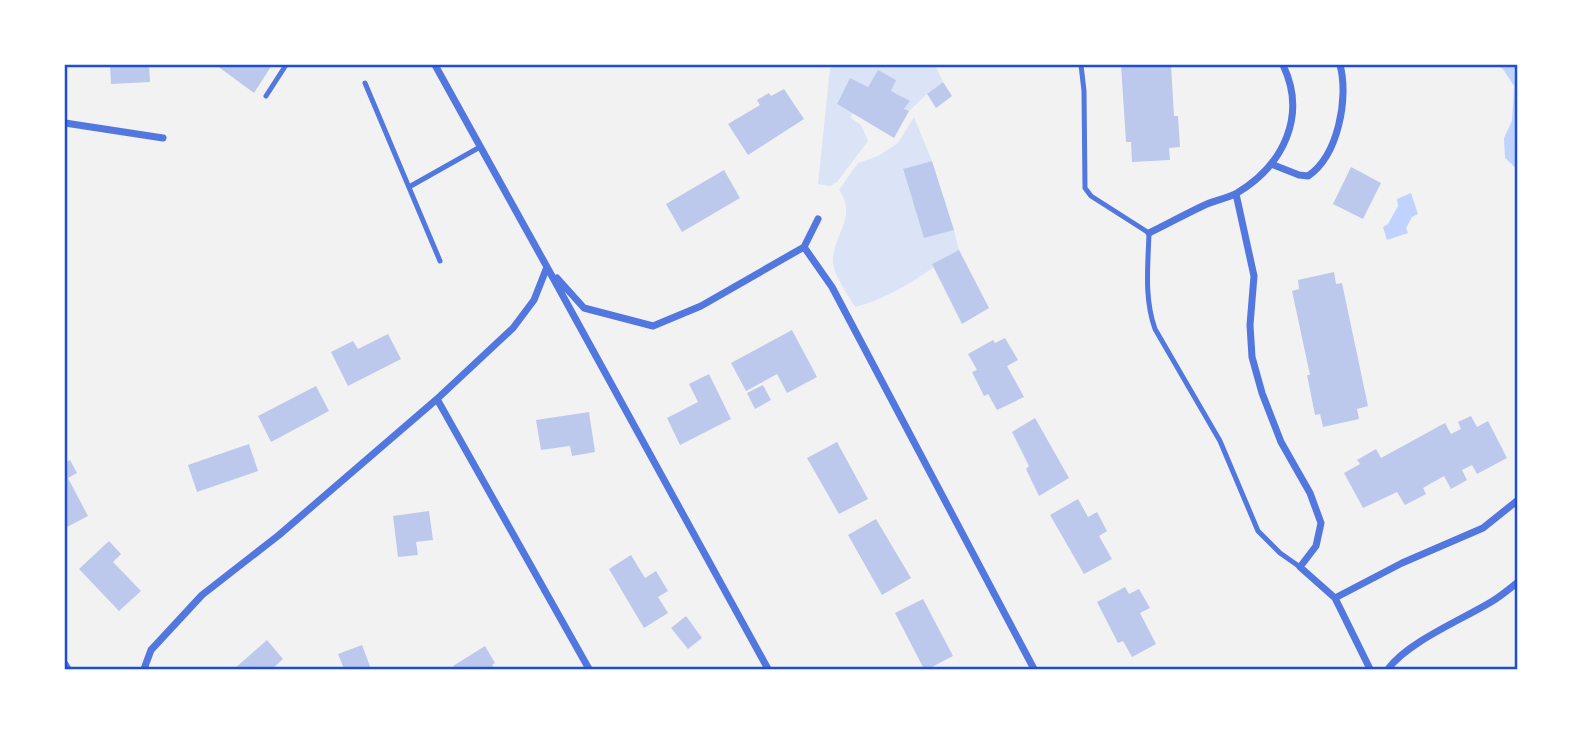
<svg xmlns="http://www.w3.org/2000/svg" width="1583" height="734" viewBox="0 0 1583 734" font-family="'Public Sans',sans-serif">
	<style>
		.green { fill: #dbe4f7 }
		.water { fill: #bfd3fe }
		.building { fill: #bdc9ec }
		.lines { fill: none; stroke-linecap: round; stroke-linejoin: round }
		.service { stroke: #5277de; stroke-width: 5 }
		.minor { stroke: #5277de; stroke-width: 7 }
		.neatline { fill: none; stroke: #1d4ed8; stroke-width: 2.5 }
	</style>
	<rect width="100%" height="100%" fill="#f2f2f2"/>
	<path class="green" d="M837,65H935L943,82L927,94L909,111L904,109L909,101L891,91L878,70L868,87L850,79L837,104L852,113L851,118L861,125L868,141L837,182L830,186L818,184L830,68Z
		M914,117L932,161L903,170L924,237L954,230L959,250L932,264L934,267C910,284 883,300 855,307C848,294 831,273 833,257C836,232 857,215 839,190L858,163L878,156L898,143Z"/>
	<path class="water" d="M1497,65H1518V170L1505,158L1504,138L1512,121L1514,86L1503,69Z
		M1411,193L1418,214L1412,217L1406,228L1408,233L1387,240L1383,227L1388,224L1398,206L1397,199Z"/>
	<path class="building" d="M110,65H149L150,82L111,84Z
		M216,65H272L254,93Z
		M1121,65H1171L1174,116H1178L1180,147L1169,148L1170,160L1132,162L1131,142H1126Z
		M878,70L896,80L891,91L910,101L904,109L909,111L894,138L837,104L850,78L868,87Z
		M943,82L952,96L936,108L927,94Z
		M784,89L804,119L748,155L728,124L760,105L757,100L769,93L771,96Z
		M932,161L954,230L924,238L903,169Z
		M1351,167L1381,183L1363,219L1333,204Z
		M724,170L740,198L682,232L666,204Z
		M959,250L989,308L962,324L932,264Z
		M1334,272L1336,284L1342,283L1368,406L1357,409L1359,419L1323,427L1320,414L1315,415L1307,375H1310L1292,291L1299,289L1298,280Z
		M792,330L817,377L787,393L777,374L746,391L731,363Z
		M388,334L401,359L348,386L331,352L353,341L358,349Z
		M1005,338L1018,360L1007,366L1024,397L997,410L988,394L984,396L972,372L977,370L968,354L993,340L995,343Z
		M709,374L731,419L680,445L667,418L698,402L689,384Z
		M763,385L771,400L755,409L747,393Z
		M316,386L329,411L271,442L258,416Z
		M589,412L595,452L572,456L570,446L541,450L536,420Z
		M1471,416L1477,427L1488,421L1507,458L1477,474L1472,465L1462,470L1467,480L1451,489L1444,476L1423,488L1426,494L1405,505L1397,492L1363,508L1344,473L1360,464L1357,460L1376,449L1381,458L1445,423L1451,434L1461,429L1458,422Z
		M1035,418L1069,478L1039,496L1026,469L1029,466L1012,432Z
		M837,442L868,499L839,514L807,458Z
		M249,444L258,471L197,492L188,465Z
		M70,460L77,473L68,478L88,516L65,528V463Z
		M1078,499L1088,517L1097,512L1107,531L1099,536L1112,559L1084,574L1050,515Z
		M429,511L433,540L416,542L418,555L398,557L393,516Z
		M876,519L911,578L882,595L848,535Z
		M109,541L121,554L113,562L141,591L119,611L79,569Z
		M631,555L645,578L656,571L668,591L658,597L668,613L644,628L609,569Z
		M1125,587L1129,594L1139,589L1150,608L1140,613L1156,644L1132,657L1123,641L1118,643L1097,602Z
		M923,599L953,656L928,669H924L895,613Z
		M686,616L702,638L688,649L671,628Z
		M267,640L283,659L272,669H234Z
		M362,645L371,669H344L338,654Z
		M485,646L495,663L492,665L495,669H455L453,666Z"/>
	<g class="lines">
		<path class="service" d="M1081,65L1084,91L1085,188L1091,196L1149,233C1148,266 1144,298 1155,329L1220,441L1258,531L1280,553L1300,567
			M365,83L440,261
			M266,96L286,65
			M409,187L480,147"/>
		<path class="minor" d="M65,123L163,138
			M1271,164L1299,175L1308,176C1338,156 1349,98 1340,65
			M1236,194L1254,276L1250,325L1252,357L1262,393L1281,442L1310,493L1321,523L1316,546L1300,567L1335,598L1402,563L1483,528L1518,500
			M1149,233C1168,224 1187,213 1207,204C1217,200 1228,198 1237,193C1284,165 1307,115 1283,65
			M804,247L832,287L1034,669
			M547,267L768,669
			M557,278L584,308L653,326L701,306L804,247L818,219
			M437,399L589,669
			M1335,598L1370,669
			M65,664L68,669
			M144,669L151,650L202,595L279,535L437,399L513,328L534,300L547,267L435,65
			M1388,669C1408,642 1461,620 1491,602C1501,596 1509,589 1518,582"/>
	</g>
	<rect width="1583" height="734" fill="none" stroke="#ffffff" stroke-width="133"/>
	<rect x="66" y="66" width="1450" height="602" class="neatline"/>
</svg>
